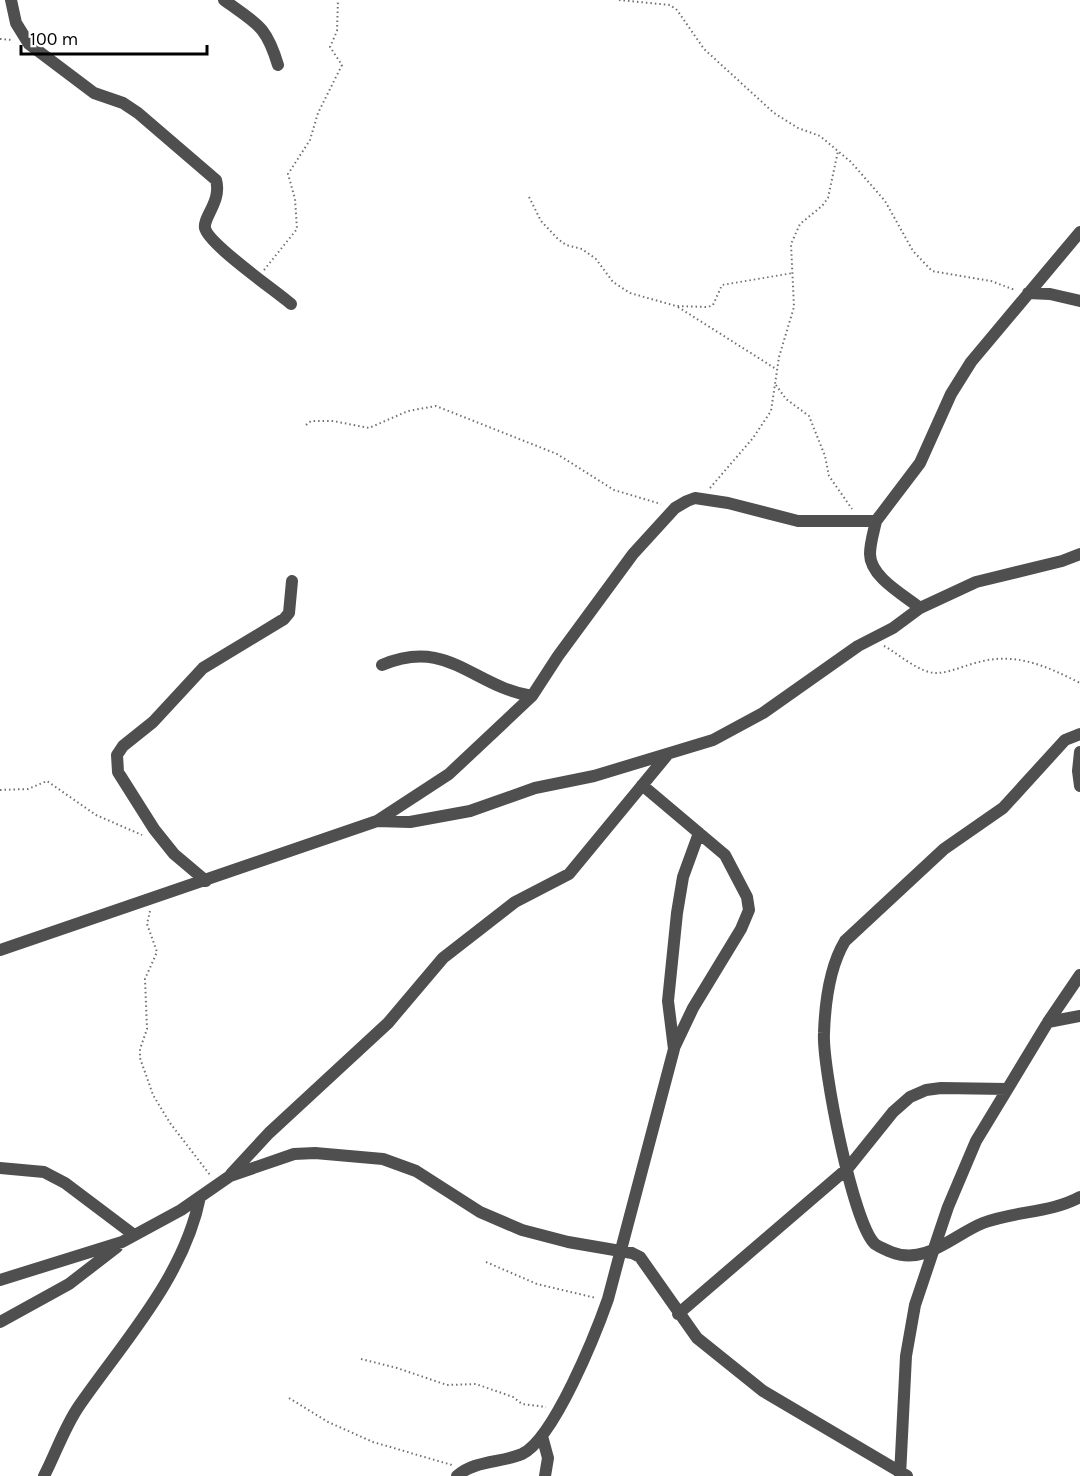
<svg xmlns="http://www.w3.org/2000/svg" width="1080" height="1476" viewBox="0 0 1080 1476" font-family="Karla,sans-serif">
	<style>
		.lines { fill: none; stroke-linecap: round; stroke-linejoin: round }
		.path { stroke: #717171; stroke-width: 2; stroke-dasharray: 1.5 3; stroke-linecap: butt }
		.minor { stroke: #4f4f4f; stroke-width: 12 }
	</style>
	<rect width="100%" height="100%" fill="#fff"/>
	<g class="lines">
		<path class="path" d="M619,0L670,5L677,10L704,49L774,113L798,128L820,136L851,162L885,201L913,251L932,271L991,281L1015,290
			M0,39L13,40
			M529,197L541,221L558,239L566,245L582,249L596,259L613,282L630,293L676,306L708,307L713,305L722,285L793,273
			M264,270L297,229L295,199L288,174L310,140L318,113L342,65L330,47L337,31L338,0
			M678,307L776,369
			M776,385L786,399L809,416L825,456L829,476L852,509
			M306,425L311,421H333L369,428L408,411L436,406L557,454L614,490L661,504
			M710,488L753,438L771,411L779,357L794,307L791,244L800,224L822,206L828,198L838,151
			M884,646C899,654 920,674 938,673C952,672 968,664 983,661C1019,653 1048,667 1080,683
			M0,790L28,789L47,781L96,815L142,835
			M150,911L147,924L157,952L145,979L147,1029L140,1049V1058L153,1095L170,1123L210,1175
			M486,1262L537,1284L596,1298
			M361,1359L397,1368L447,1385L476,1384L513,1397L522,1404L546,1407
			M289,1398L328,1422L373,1442L452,1465"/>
		<path class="minor" d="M11,0L16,23L29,44L94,93L123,103L138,113L216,180C222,201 203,217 205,228C208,244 276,291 291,304
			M224,0C257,24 266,25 278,65
			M1028,293L1050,294L1080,301
			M876,521C874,531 870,543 870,554C870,577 904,595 920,608
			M382,665C448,637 472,686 532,696
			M1080,734L1065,740L1003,808L944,849L845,941C830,966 825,1004 824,1033C822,1066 853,1224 875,1244C879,1247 887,1250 891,1252C926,1266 953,1235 983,1223C1014,1211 1051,1213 1080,1197
			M1080,752L1078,771L1080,786
			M642,785L725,855L747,897L749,910L741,929L693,1008L674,1048
			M377,821L410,822L470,811L535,788L594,776L713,740L763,713L858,646L893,628L920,608L976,582L1062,561L1080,554
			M206,881L174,854L154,829L118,772L117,755L123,746L153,722L203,668L284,619L289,613L292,581
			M0,950L377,821L449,774L532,696L558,656L633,554L675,508L687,501L695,498L728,503L798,521H876L920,463L951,394L971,362L1080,232
			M1048,1022L1080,1016
			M0,1168L44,1172L65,1183L134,1235
			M231,1174L269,1133L388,1023L443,958L515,902L569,874L668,754
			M0,1280L122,1242L181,1210L230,1176L294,1154L315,1153L383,1159L416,1171L480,1212L522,1230L568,1242L632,1253L640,1257L697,1338L763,1391L907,1476
			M678,1314L848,1168L893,1112L910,1097L926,1090L941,1088L1007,1089
			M0,1322L69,1284L117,1247
			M542,1436L548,1458L545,1476
			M44,1476C56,1453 64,1428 79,1406C124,1341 184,1277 200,1197
			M457,1476C475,1460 501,1463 522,1454C554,1439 596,1333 608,1299L674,1049L668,1001L677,913L683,877L699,833
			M900,1476L906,1356L915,1305L948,1207L976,1141L1048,1022L1080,975"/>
	</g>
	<path d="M21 45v9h186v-9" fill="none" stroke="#000000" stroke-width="3"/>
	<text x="30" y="45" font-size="18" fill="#000000" stroke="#ffffff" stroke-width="4.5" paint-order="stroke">100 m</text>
</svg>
